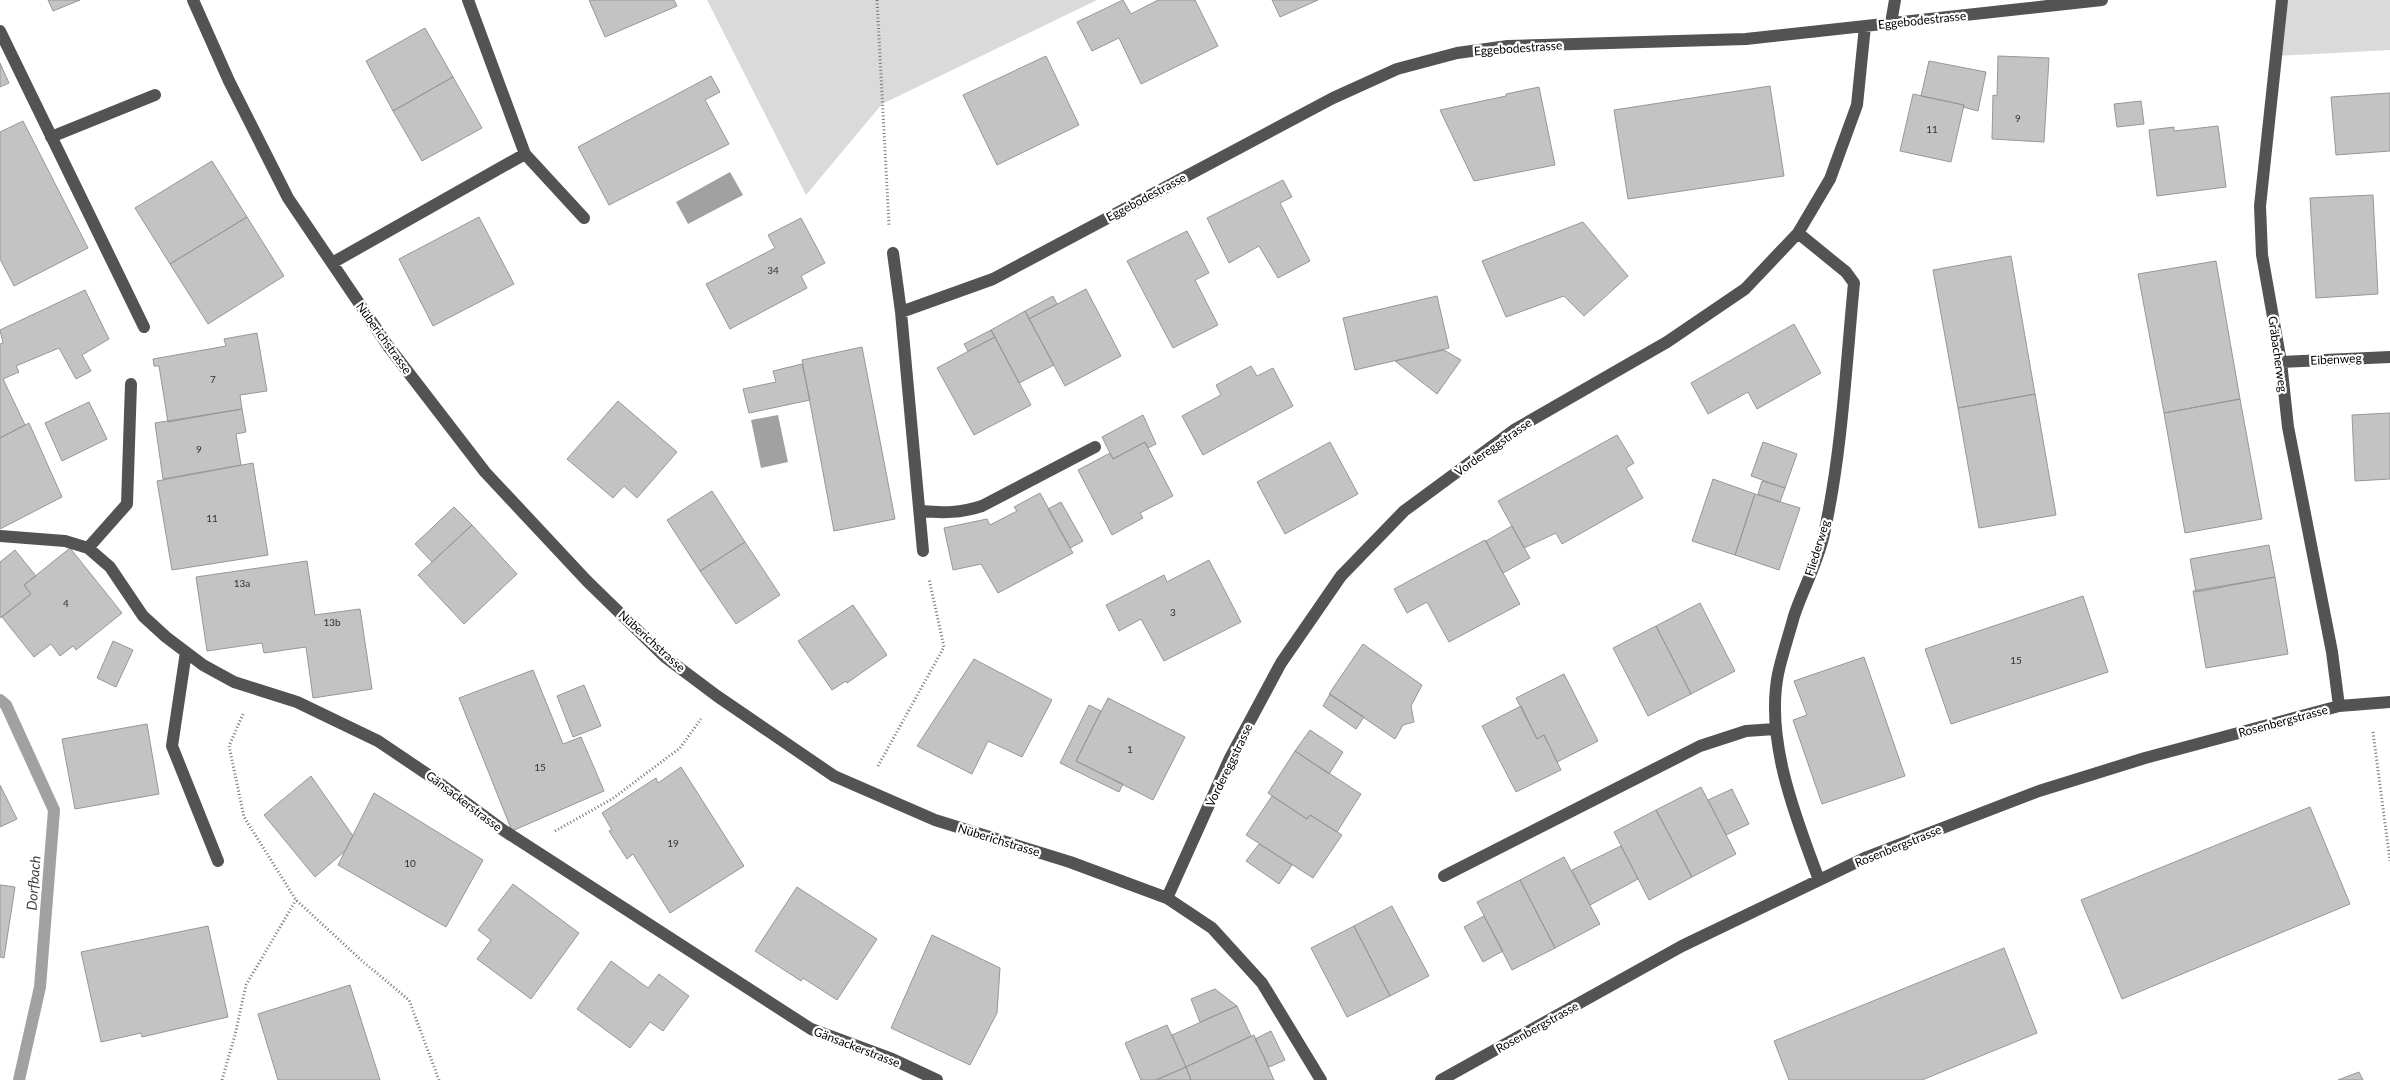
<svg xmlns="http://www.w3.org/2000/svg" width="2390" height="1080" viewBox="0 0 2390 1080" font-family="Lato,sans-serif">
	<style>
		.green { fill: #dadada }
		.water { fill: #a1a1a1 }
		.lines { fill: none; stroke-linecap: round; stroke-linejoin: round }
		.stream { stroke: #a1a1a1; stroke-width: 12 }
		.building { fill: #c3c3c3; stroke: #979797 }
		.path { stroke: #757575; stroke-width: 3; stroke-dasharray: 1 2.5; stroke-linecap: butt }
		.minor { stroke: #535353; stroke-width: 12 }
		.labels { text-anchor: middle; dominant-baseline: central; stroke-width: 4.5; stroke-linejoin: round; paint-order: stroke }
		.number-label { font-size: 10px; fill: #313131 }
		.street-label { font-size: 12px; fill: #000; stroke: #fff }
		.water-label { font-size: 14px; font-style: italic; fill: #424242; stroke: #fff }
	</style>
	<rect width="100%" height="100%" fill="#fff"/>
	<path class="green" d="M707,0H1097L882,104L806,195Z
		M2282,0H2390V50L2276,56Z"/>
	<path class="water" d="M730,172L743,195L688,224L676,202Z
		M778,415L788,462L761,468L751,420Z"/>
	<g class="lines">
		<path class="stream" d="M0,700L6,705L54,810L40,987L19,1080"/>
	</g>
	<path class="building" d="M48,0H80L53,11Z
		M589,0H674L677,6L605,37Z
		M1123,0L1131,14L1158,0H1195L1218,46L1141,84L1119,38L1092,51L1077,22Z
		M1272,0H1318L1280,17Z
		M425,28L453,77L393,111L366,61Z
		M1046,56L1079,125L997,165L963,95Z
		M1998,56L2049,58L2044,142L1992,139L1993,95L1997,96Z
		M1929,61L1986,72L1978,111L1963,107L1964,105L1921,96Z
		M0,63L9,83L0,87Z
		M711,76L720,92L705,100L729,144L609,205L578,147Z
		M453,77L482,128L422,161L393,111Z
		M1770,86L1784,176L1628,199L1614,110Z
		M1539,87L1555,165L1474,181L1440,110L1506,96V94Z
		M2390,93V151L2336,155L2331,97Z
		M1913,94L1964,105L1951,162L1900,151Z
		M2141,101L2144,124L2117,127L2114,104Z
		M23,121L88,248L14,286L0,259V132Z
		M2218,126L2226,187L2157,196L2149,130L2174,127V131Z
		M212,161L247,217L170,264L135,208Z
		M1283,180L1292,197L1280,203L1310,261L1278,278L1259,246L1229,263L1207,218Z
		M2373,195L2378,294L2316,298L2310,198Z
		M247,217L284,276L208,324L170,264Z
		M479,217L514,284L433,326L399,259Z
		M801,218L825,263L801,276L807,288L730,329L706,284L775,248L768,235Z
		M1583,222L1628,276L1584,316L1564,296L1506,317L1482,261Z
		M1187,231L1209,273L1195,280L1218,325L1173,348L1127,261Z
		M2011,256L2035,394L1958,408L1933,270Z
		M2216,261L2240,399L2164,413L2138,274Z
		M1086,289L1121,356L1065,386L1029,319Z
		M85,290L109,339L82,355L91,371L76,379L59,348L16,366L19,372L3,379L25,425L0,438V344L3,343L0,330Z
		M1053,296L1057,304L1029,319L1025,311Z
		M1437,296L1449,348L1355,370L1343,318Z
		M1025,311L1054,365L1019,383L991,330Z
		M1794,324L1821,373L1757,409L1748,392L1708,414L1691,383Z
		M991,330L995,337L968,351L964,344Z
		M257,333L267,391L240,395L242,409L168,422L159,366H154L153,359L226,346L224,339Z
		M995,337L1031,405L974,435L937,368Z
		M862,347L895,519L834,531L802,360Z
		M1444,350L1461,360L1437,394L1395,361Z
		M802,364L810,400L749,413L743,389L776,382L773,371Z
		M1251,366L1257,376L1273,368L1293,406L1203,455L1182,416L1221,395L1216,385Z
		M2035,394L2056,515L1979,528L1958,408Z
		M2240,399L2262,519L2185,533L2164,413Z
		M618,401L677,452L637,498L624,486L613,498L567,459Z
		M89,402L107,439L62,461L45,423Z
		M242,409L246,432L236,434L241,465L163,479L155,423Z
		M2390,413V479L2355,481L2352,415Z
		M1143,415L1156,444L1148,448L1145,442L1113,459L1102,437Z
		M29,423L62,497L0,529V438Z
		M1617,435L1634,463L1626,468L1643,498L1562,544L1556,533L1524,548L1498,501Z
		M1145,442L1173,496L1140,513L1143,518L1112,535L1078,470L1110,453L1113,459Z
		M1330,442L1358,494L1285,534L1257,482Z
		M1763,442L1797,454L1785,488L1751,476Z
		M253,463L268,555L172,570L157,481Z
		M1713,479L1755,494L1735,555L1692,541Z
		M1762,481L1785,488L1780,502L1758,494Z
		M712,491L745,542L700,571L667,520Z
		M1040,493L1073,553L998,593L981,564L953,570L944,528L987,519L990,525L1017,511L1014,507Z
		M1755,494L1800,508L1779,570L1735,555Z
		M1061,502L1083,541L1070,548L1048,509Z
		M454,507L472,525L432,562L415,544Z
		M472,525L517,574L464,624L418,575Z
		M1512,526L1530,558L1503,573L1486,541Z
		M1485,540L1520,604L1449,642L1427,602L1407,613L1394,589Z
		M745,542L780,595L736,624L700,571Z
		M2269,545L2275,577L2196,592L2190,559Z
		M70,548L122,613L76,650L73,646L60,656L51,644L34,657L2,617L31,594L24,585Z
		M15,550L36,576L24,585L31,594L0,618V562Z
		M1209,560L1241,622L1164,661L1141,619L1119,631L1106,605L1164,575L1167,582Z
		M307,561L315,615L360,609L372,689L313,698L306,647L264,653L262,643L207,651L196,577Z
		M2275,577L2288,654L2206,668L2193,591Z
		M2083,596L2108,672L1951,724L1925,649Z
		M1700,603L1735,671L1691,694L1656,626Z
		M853,605L887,655L847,683L846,681L832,690L798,641Z
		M1656,626L1691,694L1648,716L1613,648Z
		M113,641L133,650L116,687L97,678Z
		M1363,644L1422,685L1411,706L1414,722L1403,725L1395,739L1329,694Z
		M1864,657L1905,776L1822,804L1793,720L1807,715L1794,681Z
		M974,659L1052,700L1022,757L988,741L972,774L917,746Z
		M533,670L563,744L581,737L604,791L512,831L459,698Z
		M1564,674L1598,741L1557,762L1544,735L1537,739L1516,698Z
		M584,685L601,726L573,737L557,696Z
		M1330,694L1364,717L1356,729L1323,706Z
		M1108,698L1185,737L1153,800L1076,761Z
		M1089,705L1101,711L1076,761L1123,784L1119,792L1060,763Z
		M1521,706L1537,739L1544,735L1561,770L1516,792L1482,726Z
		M147,724L159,794L75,809L62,739Z
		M1310,730L1343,752L1329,774L1295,751Z
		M1295,751L1361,794L1337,832L1310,815L1307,819L1268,793Z
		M681,767L744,866L670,913L633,854L627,859L609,831L612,830L602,813L656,778L658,783Z
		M311,776L353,836L345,851L315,877L264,815Z
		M0,785L17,819L0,827Z
		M1701,787L1736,854L1692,877L1656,810Z
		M1732,789L1749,824L1726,835L1708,800Z
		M374,793L483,860L446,927L338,865Z
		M1272,796L1307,819L1310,815L1342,835L1313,878L1246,835Z
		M2310,807L2350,904L2122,999L2081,900Z
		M1656,810L1692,877L1649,900L1614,832Z
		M1259,844L1292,865L1279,884L1246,861Z
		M1621,846L1638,879L1590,905L1572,870Z
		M1564,857L1600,924L1555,948L1520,880Z
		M1520,880L1555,948L1512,970L1477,902Z
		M513,884L579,933L531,999L477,959L491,940L478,930Z
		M0,885L15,887L4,958L0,957Z
		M797,887L877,939L837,1000L803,978L801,981L755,951Z
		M1392,906L1429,976L1390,996L1354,926Z
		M1484,916L1503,951L1483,962L1464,927Z
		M208,926L228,1017L142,1037L141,1033L101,1042L81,952Z
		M1354,926L1390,996L1347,1017L1311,948Z
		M932,935L1000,968L997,1013L970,1065L891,1028Z
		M2004,948L2037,1033L1922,1080H1789L1774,1041Z
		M611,961L648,988L659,974L689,996L663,1031L650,1022L630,1048L577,1009Z
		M350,985L380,1080H278L258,1014Z
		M1215,989L1237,1006L1200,1022L1191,999Z
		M1237,1006L1251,1036L1186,1067L1172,1035Z
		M1167,1025L1186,1067L1156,1080H1141L1125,1043Z
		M1271,1031L1285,1060L1269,1067L1255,1039Z
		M1254,1035L1274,1080H1191L1186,1067Z
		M1186,1067L1191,1080H1156Z
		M2359,1072L2363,1080H2338Z"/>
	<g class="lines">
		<path class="path" d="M877,0L889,225
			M243,714L229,746L244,817L296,900L361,960L409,1000L439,1080
			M2373,732L2390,861
			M878,766L944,647L929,579
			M555,831L612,799L680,748L701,719
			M222,1080L235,1035L246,985L296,900"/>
		<path class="minor" d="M193,0L229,81L288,198L388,346L485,472L587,581L665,657L717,696L834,776L935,820L1070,862L1167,898L1212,928L1262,983L1321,1080
			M468,0L525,154L584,218
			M2282,0L2260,206L2262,255L2281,362L2288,427L2332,652L2339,706
			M1891,23L1895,0
			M0,31L144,327
			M51,137L155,95
			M1798,233L1846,272L1854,283C1846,366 1842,452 1824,534C1818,562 1803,589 1794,616C1789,635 1782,655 1778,674C1765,741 1796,818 1819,880
			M893,253L901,312L923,551
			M332,263L525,154
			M901,312L993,279L1333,98L1397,69L1457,53L1508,46L1746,39L2102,0
			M2281,362L2390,357
			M921,511C943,513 961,513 982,506L1095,447
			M0,536L65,541L88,548L110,567L143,616L166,637L203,665L234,682L297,702L378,741L427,774L503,830L811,1029L892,1059L937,1080
			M88,548L127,504L131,384
			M186,652L172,746L218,861
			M1444,876L1700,746L1746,731L1775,729
			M1167,898L1230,758L1281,663L1341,576L1404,511L1514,430L1667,342L1745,289L1798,233L1830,179L1857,105L1865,26
			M1441,1080L1682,946L1867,857L2039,791L2145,758L2339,706L2390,702"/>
	</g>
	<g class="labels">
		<g class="number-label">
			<text x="2018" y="118">9</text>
			<text x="1932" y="129">11</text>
			<text x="773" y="270">34</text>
			<text x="213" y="379">7</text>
			<text x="199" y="449">9</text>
			<text x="212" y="518">11</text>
			<text x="242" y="583">13a</text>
			<text x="66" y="603">4</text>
			<text x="1173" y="612">3</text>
			<text x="332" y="622">13b</text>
			<text x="2016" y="660">15</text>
			<text x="1130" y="749">1</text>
			<text x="540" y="767">15</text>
			<text x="673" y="843">19</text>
			<text x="410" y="863">10</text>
		</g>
		<g class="street-label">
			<text transform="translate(1922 20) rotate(-6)">Eggebodestrasse</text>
			<text transform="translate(1518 48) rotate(-4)">Eggebodestrasse</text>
			<text transform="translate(1146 197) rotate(-28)">Eggebodestrasse</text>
			<text transform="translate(384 338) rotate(54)">Nüberichstrasse</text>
			<text transform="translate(2278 354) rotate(82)">Gräbacherweg</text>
			<text transform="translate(2336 359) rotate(-3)">Eibenweg</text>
			<text transform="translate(1493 447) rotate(-35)">Vordereggstrasse</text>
			<text transform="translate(1817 548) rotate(-73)">Fliederweg</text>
			<text transform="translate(652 641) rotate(42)">Nüberichstrasse</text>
			<text transform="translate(2283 721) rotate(-15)">Rosenbergstrasse</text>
			<text transform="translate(1229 765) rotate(-64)">Vordereggstrasse</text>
			<text transform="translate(464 801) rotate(37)">Gänsackerstrasse</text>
			<text transform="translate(999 840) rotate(17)">Nüberichstrasse</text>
			<text transform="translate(1898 846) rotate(-22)">Rosenbergstrasse</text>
			<text transform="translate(1537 1027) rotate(-29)">Rosenbergstrasse</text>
			<text transform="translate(857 1047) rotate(21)">Gänsackerstrasse</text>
		</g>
		<g class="water-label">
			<text transform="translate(33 883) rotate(-86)">Dorfbach</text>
		</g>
	</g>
</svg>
